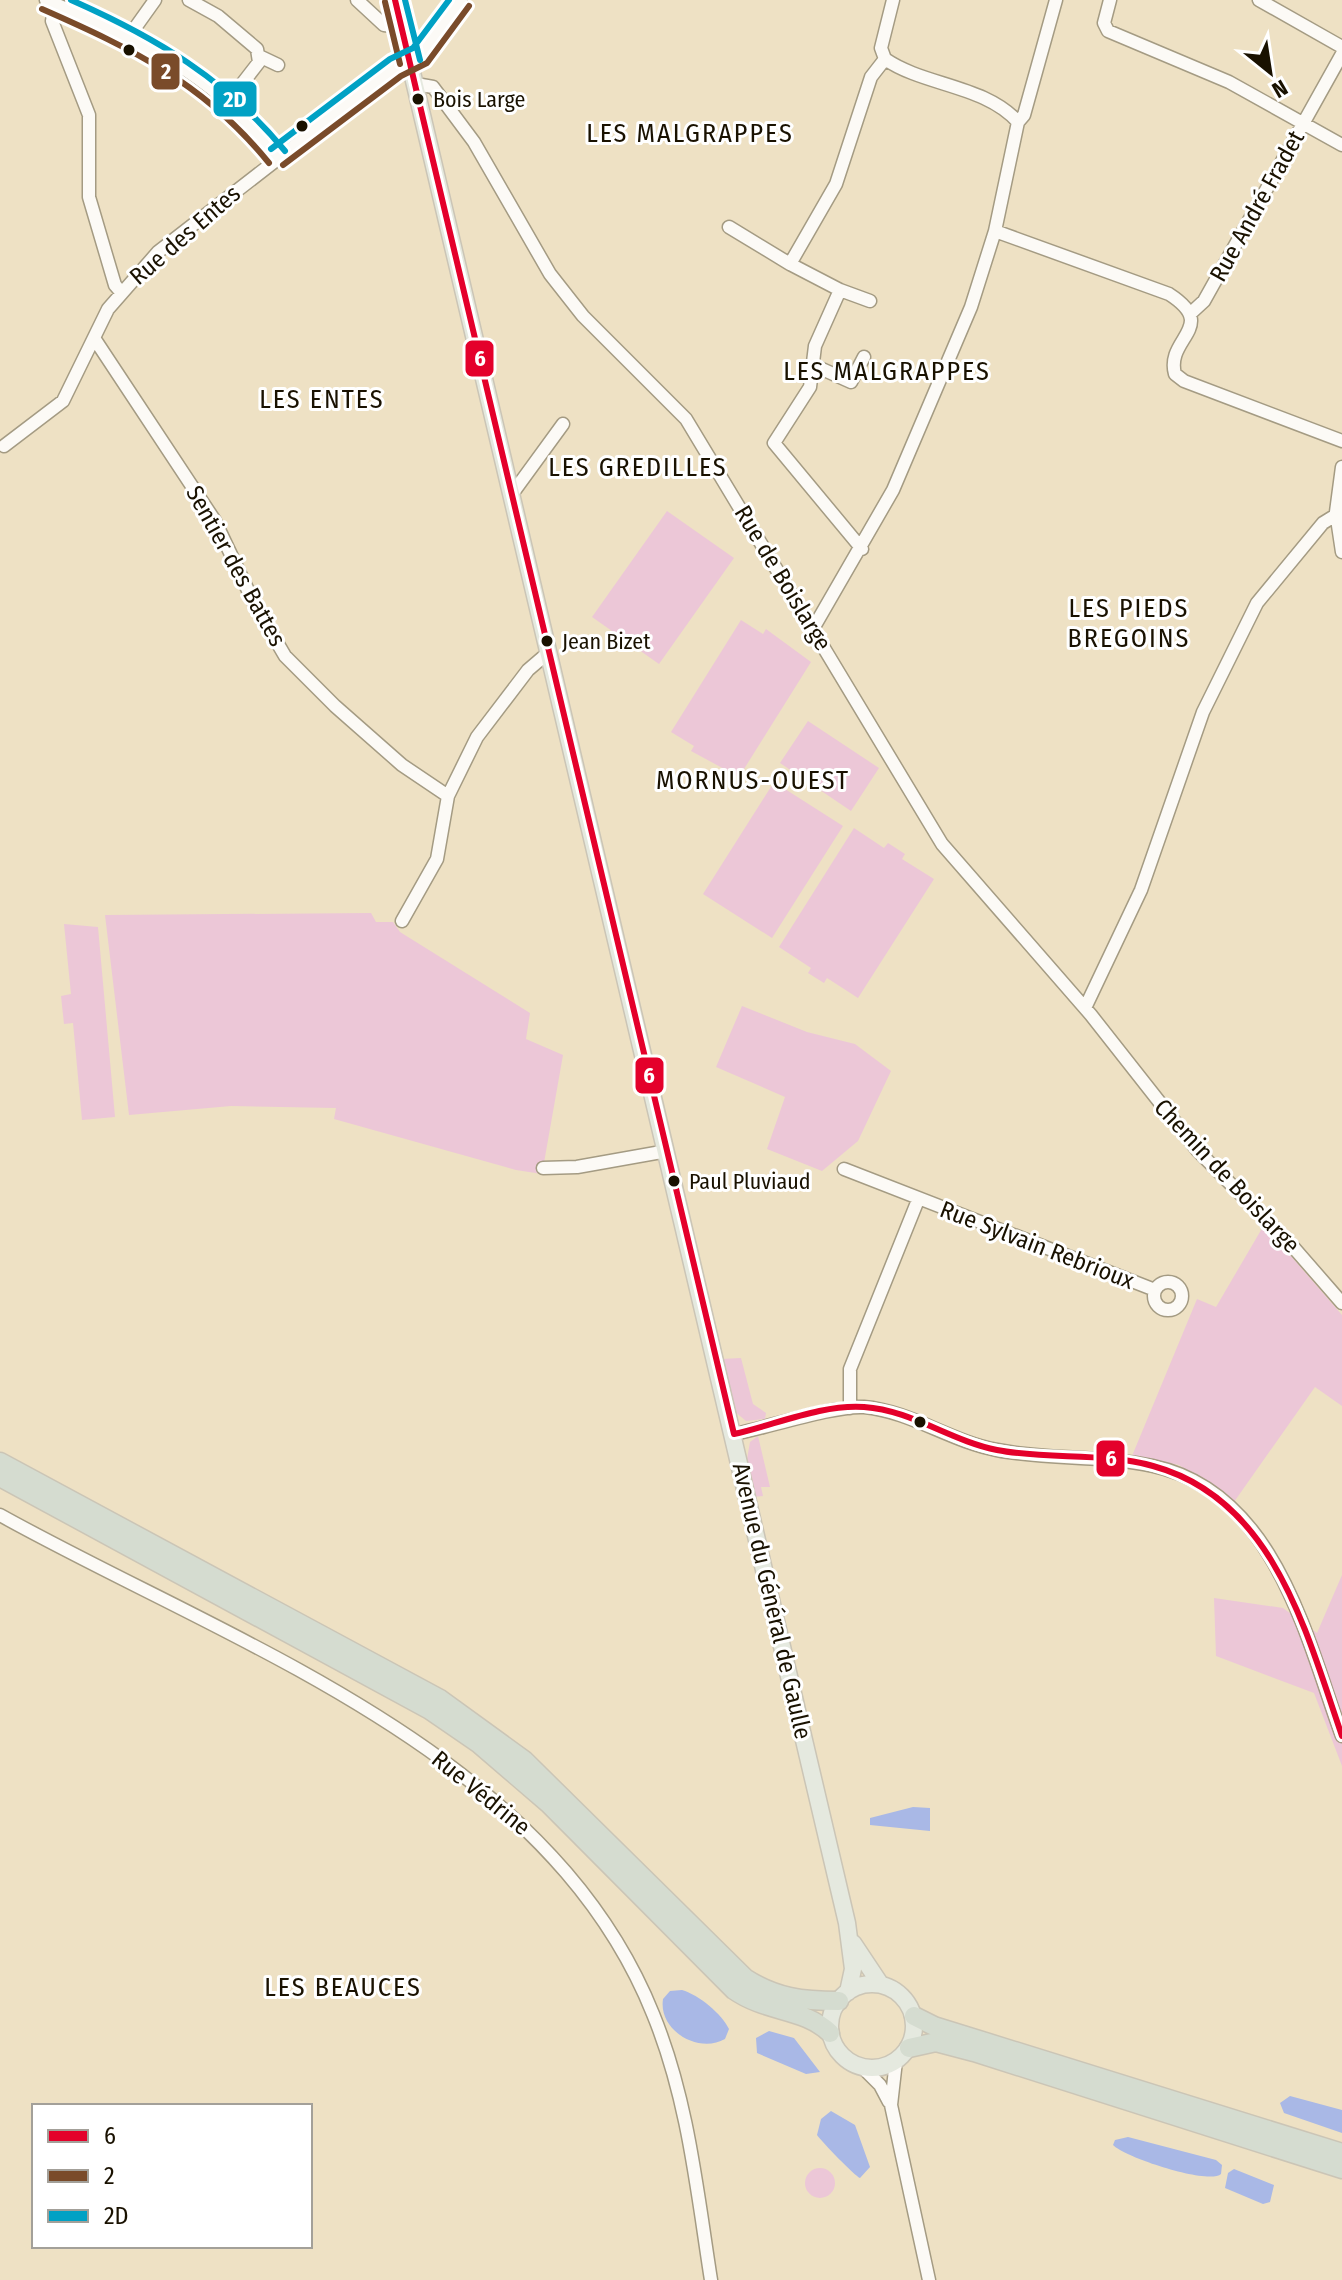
<svg xmlns="http://www.w3.org/2000/svg" width="1342" height="2280" viewBox="0 0 1342 2280" font-family="'Fira Sans Condensed',sans-serif">
	<style>
		.green { fill: #ecc7d7 }
		.water { fill: #a9b8e6 }
		.lines { fill: none; stroke-linecap: round; stroke-linejoin: round }
		.minor-casing { stroke: #a49b83; stroke-width: 15 }
		.major-casing { stroke: #cbc5b6; stroke-width: 19 }
		.highway-casing { stroke: #cbc5b6; stroke-width: 21 }
		.minor { stroke: #fcfaf6; stroke-width: 12 }
		.major { stroke: #e5e9df; stroke-width: 16 }
		.highway { stroke: #d5dcd0; stroke-width: 18 }
		.bus-1-casing { stroke: #fff; stroke-width: 12 }
		.bus-2-casing { stroke: #fff; stroke-width: 12 }
		.bus-3-casing { stroke: #fff; stroke-width: 12 }
		.bus-1 { stroke: #e4002b; stroke-width: 6 }
		.bus-2 { stroke: #7a4b2a; stroke-width: 6 }
		.bus-3 { stroke: #01a1c4; stroke-width: 6 }
		.bus-dot { fill: #191100; stroke: #fff; stroke-width: 3 }
		.labels { text-anchor: middle; dominant-baseline: central; stroke-width: 6; stroke-linejoin: round; paint-order: stroke }
		.bus-label { font-size: 22px; fill: #191100; stroke: #fff; text-anchor: start }
		.street-label { font-size: 24px; fill: #191100; stroke: #fff }
		.neighbourhood-label { font-size: 26px; letter-spacing: 2px; fill: #191100; stroke: #fff }
		.line-badge { stroke: #fff; stroke-width: 3 }
		.badge-label { font-size: 22px; text-anchor: middle; font-weight: bold; fill: #fff }
	</style>
	<rect width="100%" height="100%" fill="#eee1c4"/>
	<path class="green" d="M667,511L734,558L659,664L592,617Z
		M741,620L763,634L766,629L811,662L739,777L691,751L694,746L671,732Z
		M808,721L879,768L851,811L780,763Z
		M774,782L843,826L772,938L703,894Z
		M854,828L884,848L888,843L905,854L902,859L934,879L858,998L827,978L824,983L808,973L811,968L779,947Z
		M371,913L376,922H393L400,932L530,1013L526,1039L563,1055L542,1174L516,1170L334,1119L336,1108L231,1106L129,1115L105,915Z
		M64,924L98,927L115,1117L82,1120L73,1023L64,1024L61,996L71,994Z
		M742,1006L807,1032L855,1044L891,1071L858,1141L822,1171L767,1149L785,1097L716,1067Z
		M1264,1225L1342,1315V1406L1315,1387L1234,1502L1179,1465L1132,1456L1197,1299L1216,1307Z
		M741,1358L753,1404L766,1413L765,1419L746,1421L734,1411L721,1359Z
		M758,1436L770,1487H761L763,1496L753,1497L747,1459L750,1442Z
		M1342,1575V1766L1314,1693L1216,1656L1214,1598L1283,1608L1317,1633Z
		M805 2183a15 15 0 1 1 30 0a15 15 0 1 1-30 0Z"/>
	<path class="water" d="M913,1807L930,1808V1831L870,1825V1818Z
		M682,1990C699,1995 722,2014 729,2029L725,2039C699,2054 658,2031 663,1999L670,1991Z
		M769,2031L794,2038L820,2072L806,2074L757,2053L756,2038Z
		M1290,2096L1342,2110V2133L1284,2113L1280,2103Z
		M831,2111L855,2125L870,2167L860,2178C856,2177 821,2141 817,2135L821,2119Z
		M1128,2137L1216,2160L1222,2165L1221,2174C1209,2185 1126,2158 1113,2145L1115,2140Z
		M1234,2169L1274,2185L1270,2202L1263,2204L1225,2188L1228,2173Z"/>
	<g class="lines">
		<defs>
			<path id="minor" d="M46,0C138,40 216,73 277,157
				M189,0L218,16L257,49L259,62L228,102
				M357,0L384,25L401,27
				M893,0L881,48L885,59C924,86 985,85 1018,122L995,231L1169,294C1220,327 1165,338 1175,374L1184,381L1342,441
				M1110,0L1104,23L1108,31L1229,82L1342,145
				M1259,0L1342,47
				M55,4L52,21L89,115V197L115,285L121,292
				M130,35L155,0
				M259,56L278,65
				M416,84L433,87L474,142L550,274L583,316L686,419L942,844L1091,1015L1198,1151L1294,1248L1342,1303
				M1018,122L1024,115L1056,0
				M729,227L790,264
				M840,290L870,301
				M1191,313L1204,301L1342,54
				M94,338L215,521L254,603L285,656L335,706L402,765L448,796
				M813,365L851,382L864,357
				M4,446L63,401L108,309L158,252L396,67L420,56L461,0
				M1342,467L1336,512L1342,552
				M512,494L563,424
				M862,549L774,443L810,387L815,346L840,290L790,264L836,184L871,77L885,59
				M814,627L893,490L971,307L995,231
				M402,921L437,859L448,796L477,737L528,670L549,652
				M1085,1008L1141,890L1203,712L1257,603L1323,523L1336,515
				M543,1168L577,1167L667,1151
				M844,1169L1155,1290
				M1154 1296a14 14 0 1 1 28 0a14 14 0 1 1-28 0Z
				M850,1408V1369L918,1200
				M734,1434C766,1428 835,1405 864,1407C910,1411 952,1442 997,1450C1048,1460 1102,1455 1153,1466C1275,1492 1306,1637 1342,1736
				M0,1515C232,1644 547,1750 653,2014C688,2099 697,2191 711,2280
				M896,2061L891,2105L929,2280
				M863,2068L880,2085L889,2102"/>
			<path id="major" d="M395,0L847,1923L853,1969L848,1992
				M853,1943L881,1985
				M830 2026a42 42 0 1 1 84 0a42 42 0 1 1-84 0Z"/>
			<path id="highway" d="M0,1462L440,1699L524,1760L745,1978C776,1998 803,2001 839,2001
				M0,1477L430,1710L478,1743L549,1804L734,1990C767,2013 804,2008 830,2033
				M914,2016L934,2026L1342,2153
				M909,2048L936,2042L974,2052L1342,2169"/>
		</defs>
		<use href="#minor" class="minor-casing"/>
		<use href="#major" class="major-casing"/>
		<use href="#highway" class="highway-casing"/>
		<use href="#minor" class="minor"/>
		<use href="#major" class="major"/>
		<use href="#highway" class="highway"/>
		<defs>
			<path id="bus-1" d="M395,0L734,1434
				M734,1434C775,1425 822,1404 864,1407C911,1410 951,1441 997,1450C1048,1460 1103,1452 1153,1466C1274,1499 1306,1632 1342,1736"/>
			<path id="bus-2" d="M385,2L400,64
				M42,9C133,49 205,84 269,163
				M283,165L401,76L427,63L469,6"/>
			<path id="bus-3" d="M71,0C155,37 226,79 285,151
				M405,0L420,60
				M271,149L390,59L413,48L449,0"/>
		</defs>
		<use href="#bus-1" class="bus-1-casing"/>
		<use href="#bus-2" class="bus-2-casing"/>
		<use href="#bus-3" class="bus-3-casing"/>
		<use href="#bus-1" class="bus-1"/>
		<use href="#bus-2" class="bus-2"/>
		<use href="#bus-3" class="bus-3"/>
	</g>
	<g class="bus-dot">
		<circle cx="129" cy="50" r="7"/>
		<circle cx="418" cy="99" r="7"/>
		<circle cx="302" cy="126" r="7"/>
		<circle cx="547" cy="641" r="7"/>
		<circle cx="674" cy="1181" r="7"/>
		<circle cx="920" cy="1422" r="7"/>
	</g>
	<g class="labels">
		<g class="bus-label">
			<text x="433" y="99">Bois Large</text>
			<text x="562" y="641">Jean Bizet</text>
			<text x="689" y="1181">Paul Pluviaud</text>
		</g>
		<g class="street-label">
			<text transform="translate(1257 206) rotate(-61)">Rue André Fradet</text>
			<text transform="translate(185 235) rotate(-41)">Rue des Entes</text>
			<text transform="translate(236 566) rotate(61)">Sentier des Battes</text>
			<text transform="translate(783 578) rotate(59)">Rue de Boislarge</text>
			<text transform="translate(1227 1176) rotate(47)">Chemin de Boislarge</text>
			<text transform="translate(1037 1245) rotate(21)">Rue Sylvain Rebrioux</text>
			<text transform="translate(772 1601) rotate(77)">Avenue du Général de Gaulle</text>
			<text transform="translate(481 1793) rotate(39)">Rue Védrine</text>
		</g>
		<g class="neighbourhood-label">
			<text x="690" y="133">LES MALGRAPPES</text>
			<text x="887" y="371">LES MALGRAPPES</text>
			<text x="322" y="399">LES ENTES</text>
			<text x="638" y="467">LES GREDILLES</text>
			<text x="1129" y="608">LES PIEDS<tspan x="1129" dy="30">BREGOINS</tspan></text>
			<text x="753" y="780">MORNUS-OUEST</text>
			<text x="343" y="1987">LES BEAUCES</text>
		</g>
	</g>
	<g class="line-badge">
		<rect x="150" y="52" width="31" height="39" rx="8" fill="#7a4b2a"/>
		<rect x="212" y="80" width="46" height="38" rx="8" fill="#01a1c4"/>
		<rect x="464" y="339" width="31" height="39" rx="8" fill="#e4002b"/>
		<rect x="634" y="1056" width="31" height="39" rx="8" fill="#e4002b"/>
		<rect x="1095" y="1439" width="31" height="39" rx="8" fill="#e4002b"/>
	</g>
	<g class="badge-label">
		<text x="166" y="79">2</text>
		<text x="235" y="107">2D</text>
		<text x="480" y="366">6</text>
		<text x="649" y="1083">6</text>
		<text x="1111" y="1466">6</text>
	</g>
	<rect x="32" y="2104" width="280" height="144" fill="#ffffff" stroke="#a3a099" stroke-width="2"/>
	<rect x="48" y="2130" width="40" height="12" fill="#e4002b" stroke="#a3a099" stroke-width="2"/>
	<text x="104" y="2144" font-size="24" fill="#191100">6</text>
	<rect x="48" y="2170" width="40" height="12" fill="#7a4b2a" stroke="#a3a099" stroke-width="2"/>
	<text x="104" y="2184" font-size="24" fill="#191100">2</text>
	<rect x="48" y="2210" width="40" height="12" fill="#01a1c4" stroke="#a3a099" stroke-width="2"/>
	<text x="104" y="2224" font-size="24" fill="#191100">2D</text>
	<g transform="translate(1270 72) rotate(150)" stroke="#ffffff" stroke-width="6" paint-order="stroke">
	<path d="M0-6L14 30L0 20L-14 30Z" fill="#191100"/>
	<text y="-12" font-size="22" font-weight="bold" text-anchor="middle" fill="#191100">N</text>
	</g>
</svg>
